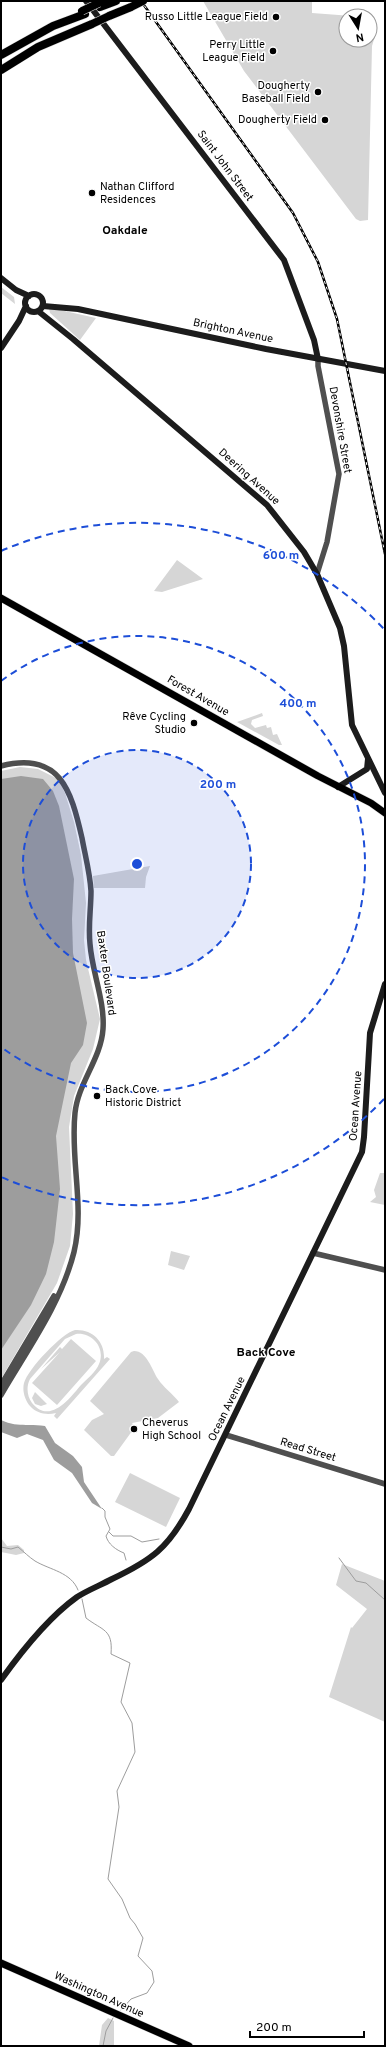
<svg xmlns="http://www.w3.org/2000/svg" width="386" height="2047" viewBox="0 0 386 2047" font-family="Overpass,sans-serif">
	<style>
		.green { fill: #d6d6d6; fill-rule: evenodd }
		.water { fill: #9d9d9d }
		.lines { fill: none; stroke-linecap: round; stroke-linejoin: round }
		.stream { stroke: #9d9d9d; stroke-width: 1 }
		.primary-casing { stroke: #dbdbdb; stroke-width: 8 }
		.trunk-casing { stroke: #dbdbdb; stroke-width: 8 }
		.motorway-casing { stroke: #dbdbdb; stroke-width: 9 }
		.tertiary { stroke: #4f4f4f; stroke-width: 5.5 }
		.secondary { stroke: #1c1c1c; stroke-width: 6 }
		.primary { stroke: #000; stroke-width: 7 }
		.trunk { stroke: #000; stroke-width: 7 }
		.motorway { stroke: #000; stroke-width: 8 }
		.rail-casing { stroke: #000; stroke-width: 2.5 }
		.rail { stroke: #fff; stroke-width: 1; stroke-dasharray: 3; stroke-linecap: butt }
		.motorway-bridge-casing { stroke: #dbdbdb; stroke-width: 9; stroke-linecap: butt }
		.motorway-bridge { stroke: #000; stroke-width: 8 }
		.ring { fill: none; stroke: #1d4ed8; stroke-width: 2; stroke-dasharray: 7 5 }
		.poi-dot { fill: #000; stroke: #fff; stroke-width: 1.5 }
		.labels { text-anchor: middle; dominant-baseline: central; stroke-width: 3; stroke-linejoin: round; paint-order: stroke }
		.poi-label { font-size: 11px; fill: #000; stroke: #fff; text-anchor: end }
		.street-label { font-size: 11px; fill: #000; stroke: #fff }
		.neighbourhood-label { font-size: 12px; font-weight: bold; fill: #000; stroke: #fff }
		.centre { fill: #1d4ed8; stroke: #fff; stroke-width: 2 }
		.ring-label { font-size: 12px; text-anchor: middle; font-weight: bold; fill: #1d4ed8; stroke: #fff; stroke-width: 3; stroke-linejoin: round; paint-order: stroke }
	</style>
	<rect width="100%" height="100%" fill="#fff"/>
	<path class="green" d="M203,1H312V13L352,16H346V40H370V37L375,36L372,46L368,220L360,221L356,219L244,71Z
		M1,287L14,297L15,304L1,293Z
		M49,308H51L96,318L80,340L50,313Z
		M177,560L203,579L162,592L154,591Z
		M262,713L263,716L252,720L251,724L255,728L266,725L267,728L271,727L273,735L277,734L282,745H279L237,722Z
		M20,767L38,769L58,779L65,793L74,822L81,855L86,903L84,940L86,960L100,1019L93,1049L74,1096L69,1127L73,1214L70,1246L57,1283L1,1379V771Z
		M150,866L146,877L145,888H94L93,876Z
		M380,1173H385V1205L370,1202L376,1197L374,1190Z
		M171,1251L190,1256L184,1270L168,1265Z
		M75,1330C93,1329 105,1342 104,1359L107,1357L110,1359L57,1419L54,1416L56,1413C47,1415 37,1414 30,1406C25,1400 22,1391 24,1383C28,1369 62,1333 75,1330ZM76,1334C92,1332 106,1348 99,1364C96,1372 87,1379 81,1385C70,1398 50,1425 32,1403C27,1396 26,1387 30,1379L65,1339Z
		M71,1339L96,1361L57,1405L32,1383L60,1352L41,1369L60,1347L62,1349Z
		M134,1351C147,1351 152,1370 158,1379C163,1387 173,1394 179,1402L158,1418L132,1423L135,1427L114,1456H111L84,1430L92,1420L104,1414L90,1401L131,1352Z
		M35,1392L47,1404L41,1406L35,1404L32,1398Z
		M130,1473L180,1498L166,1527L115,1502Z
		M1,1538L7,1546L18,1545L24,1550V1553L16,1555L1,1552Z
		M342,1564L385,1581V1722L329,1697L351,1627L352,1628L367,1609L336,1585Z
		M108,2018L114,2021V2046H99L102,2025Z"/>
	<path class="water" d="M21,776L43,779L53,791L59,806L74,879L72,919L73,953L87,1023L83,1045L71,1063L56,1136L60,1189L54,1242L46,1274L31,1305L1,1350V779Z
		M1,1420C18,1428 28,1423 45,1426L55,1443L73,1456L82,1467L84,1482L102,1509L92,1503L72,1473L54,1460L43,1440L27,1434L17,1438L1,1432Z"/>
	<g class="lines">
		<path class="stream" d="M102,1508L105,1511V1517L110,1529L106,1536C108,1544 116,1550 124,1553L126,1560
			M109,1532L113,1536H131L142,1542L159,1539
			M1,1547L11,1549L18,1547C24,1552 29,1557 35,1561C50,1570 71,1572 78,1590
			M339,1558L356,1581L366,1583L385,1600
			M82,1599L86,1618C103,1631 113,1629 111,1654L130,1663L121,1702L132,1723L135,1752L117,1791L119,1807L108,1879L122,1899L130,1918L135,1924L143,1938L138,1956L152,1971L154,1982L147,1993L131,1999L121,2010
			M103,2046L106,2031L113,2018"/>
		<defs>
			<path id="primary" d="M1,1963L189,2046"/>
			<path id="trunk" d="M1,598L318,776L371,803L385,813"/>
			<path id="motorway" d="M100,7L116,1
				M109,16L131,7
				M1,55L53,26L85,14
				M1,70L38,47L92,24"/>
		</defs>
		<use href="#primary" class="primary-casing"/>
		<use href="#trunk" class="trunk-casing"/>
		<use href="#motorway" class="motorway-casing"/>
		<path class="tertiary" d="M317,574L327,542L339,474L318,366V359
			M1,766C60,751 71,790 82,838C85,855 90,873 91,891C91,909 88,926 90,944C92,972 105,1001 103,1029C101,1059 78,1083 75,1113C70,1160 85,1206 74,1252C61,1304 27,1350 1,1395
			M313,1253L385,1270
			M1,1385L54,1296
			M226,1435L385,1484"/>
		<path class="secondary" d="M86,1L284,260L314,340L318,359
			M1,278L16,290L29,296
			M25 303a9 9 0 1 1 18 0a9 9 0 1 1-18 0Z
			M43,306L78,309L266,349L385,371
			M38,311L73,339L267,505L304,552L317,574L340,628L344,646L352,725L385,793
			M1,348L19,321L26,306
			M338,787L367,769L368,759
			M1,1680C21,1652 49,1617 77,1597C88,1590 101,1585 112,1579C152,1560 168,1548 189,1509L362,1152L364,1137L370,1033L385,984"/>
		<use href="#primary" class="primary"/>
		<use href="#trunk" class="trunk"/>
		<use href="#motorway" class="motorway"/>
		<defs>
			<path id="rail" d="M141,1L293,213L318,262L337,319L385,554"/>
		</defs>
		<use href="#rail" class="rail-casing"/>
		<use href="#rail" class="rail"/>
		<defs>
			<path id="motorway-bridge" d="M131,7L143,1
				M82,11L99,3
				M92,24L109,16"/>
		</defs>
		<use href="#motorway-bridge" class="motorway-bridge-casing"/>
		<use href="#motorway-bridge" class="motorway-bridge"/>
	</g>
	<circle cx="137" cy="864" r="114" fill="#1d4ed8" fill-opacity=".12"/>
	<g class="ring">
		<circle cx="137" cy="864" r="114"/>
		<path d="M1 681A228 228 0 1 1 1 1047"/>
		<path d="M384 1099A341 341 0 0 1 1 1177M1 551A341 341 0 0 1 384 629"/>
	</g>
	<g class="poi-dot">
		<circle cx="276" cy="17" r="4"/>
		<circle cx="273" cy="51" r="4"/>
		<circle cx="318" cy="92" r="4"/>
		<circle cx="325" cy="120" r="4"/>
		<circle cx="92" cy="193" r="4"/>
		<circle cx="194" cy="723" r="4"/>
		<circle cx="97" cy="1096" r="4"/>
		<circle cx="134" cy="1429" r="4"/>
	</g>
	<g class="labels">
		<g class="poi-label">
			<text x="268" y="17">Russo Little League Field</text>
			<text x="265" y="45">Perry Little<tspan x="265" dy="13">League Field</tspan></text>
			<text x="310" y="86">Dougherty<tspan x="310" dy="13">Baseball Field</tspan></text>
			<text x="317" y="120">Dougherty Field</text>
			<text x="100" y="187" text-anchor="start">Nathan Clifford<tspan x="100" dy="13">Residences</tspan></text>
			<text x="186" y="717">Rêve Cycling<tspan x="186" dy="13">Studio</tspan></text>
			<text x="105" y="1090" text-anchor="start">Back Cove<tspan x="105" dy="13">Historic District</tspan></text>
			<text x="142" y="1423" text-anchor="start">Cheverus<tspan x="142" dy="13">High School</tspan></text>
		</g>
		<g class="street-label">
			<text transform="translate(225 166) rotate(53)">Saint John Street</text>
			<text transform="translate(233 331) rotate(12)">Brighton Avenue</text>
			<text transform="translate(340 430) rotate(80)">Devonshire Street</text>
			<text transform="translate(249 477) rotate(42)">Deering Avenue</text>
			<text transform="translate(198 696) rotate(30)">Forest Avenue</text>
			<text transform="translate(106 973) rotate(82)">Baxter Boulevard</text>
			<text transform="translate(356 1106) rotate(-86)">Ocean Avenue</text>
			<text transform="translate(227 1409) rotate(-64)">Ocean Avenue</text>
			<text transform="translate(308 1450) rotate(17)">Read Street</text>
			<text transform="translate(99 1995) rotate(24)">Washington Avenue</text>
		</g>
		<g class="neighbourhood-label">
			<text x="125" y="231">Oakdale</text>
			<text x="266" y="1353">Back Cove</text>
		</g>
	</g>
	<circle cx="137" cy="864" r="6" class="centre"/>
	<g class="ring-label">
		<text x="281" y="559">600 m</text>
		<text x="298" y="707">400 m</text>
		<text x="218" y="788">200 m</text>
	</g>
	<rect width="386" height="2047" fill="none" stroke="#000000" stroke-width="4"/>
	<g transform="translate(358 28) rotate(169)"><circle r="19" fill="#ffffff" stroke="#999999"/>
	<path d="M0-3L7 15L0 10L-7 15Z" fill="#000000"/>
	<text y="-6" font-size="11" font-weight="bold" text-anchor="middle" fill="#000000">N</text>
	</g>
	<path d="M250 2031v6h114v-6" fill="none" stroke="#000000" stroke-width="2"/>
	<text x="256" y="2031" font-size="12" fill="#000000" stroke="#ffffff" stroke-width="3" paint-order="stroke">200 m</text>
</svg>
